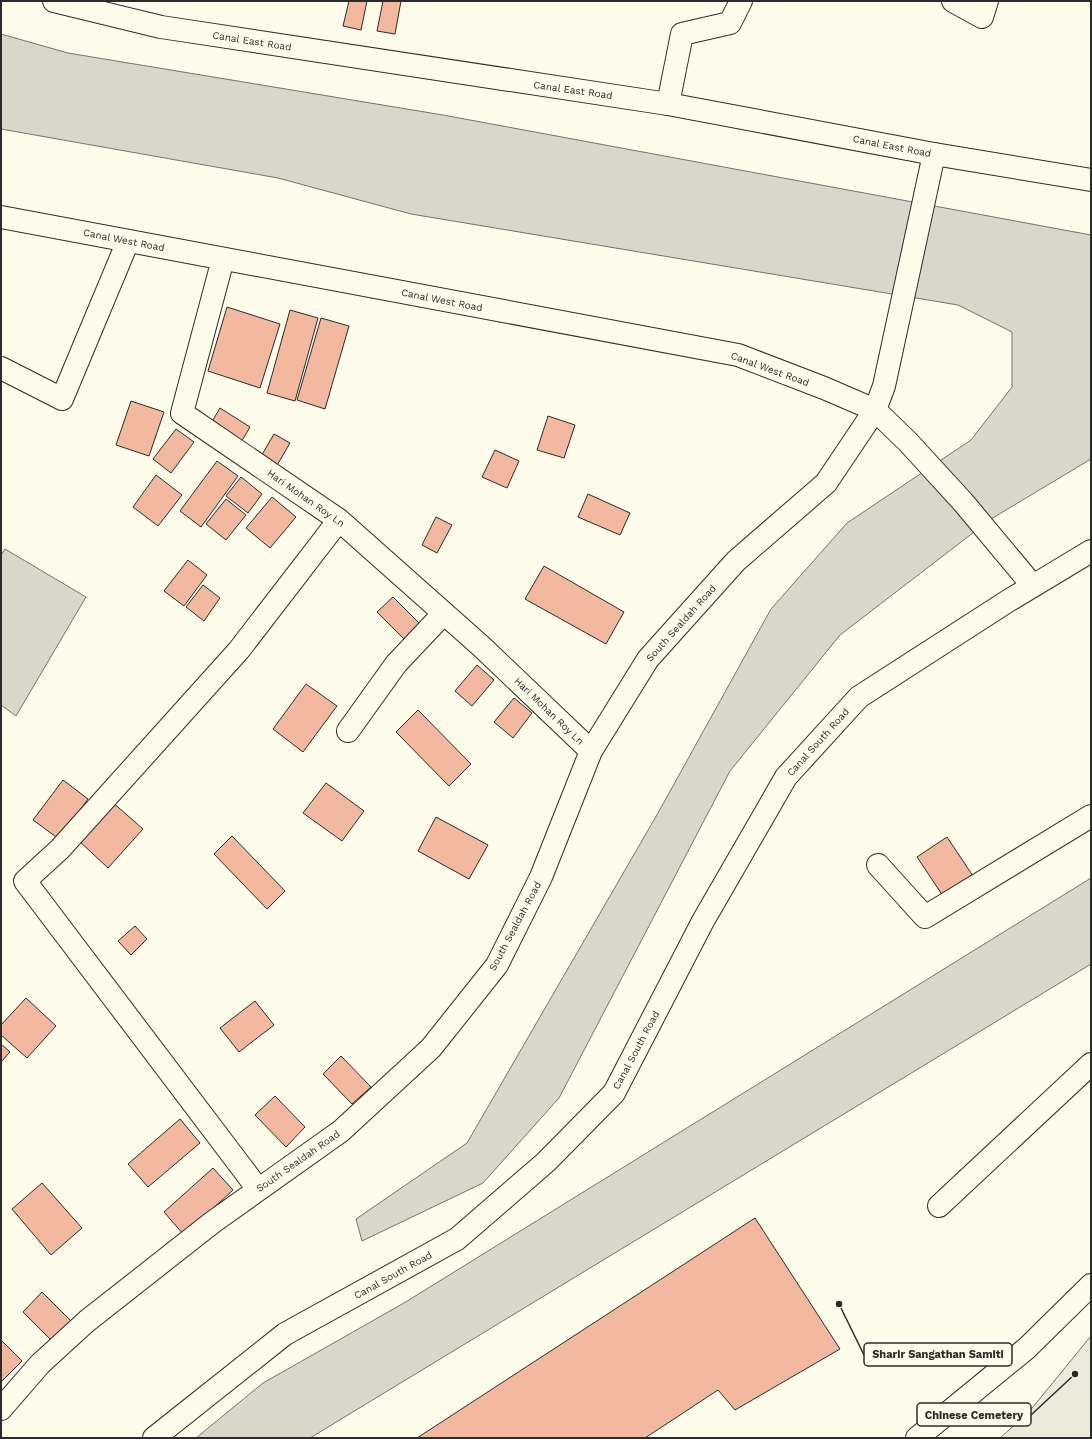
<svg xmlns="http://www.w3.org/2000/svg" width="1092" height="1439" viewBox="0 0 1092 1439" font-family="'Work Sans',sans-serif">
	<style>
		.green { fill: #ecebdb; stroke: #74746e }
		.water { fill: #d8d7c9; stroke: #74746e }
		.building { fill: #f2b8a0; stroke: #2b2b2b }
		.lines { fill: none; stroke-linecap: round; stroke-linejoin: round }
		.minor-casing { stroke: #2b2b2b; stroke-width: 24 }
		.major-casing { stroke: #2b2b2b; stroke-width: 24 }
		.minor { stroke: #fdfbea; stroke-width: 22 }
		.major { stroke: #fdfbea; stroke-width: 22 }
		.labels { text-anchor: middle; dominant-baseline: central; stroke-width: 3; stroke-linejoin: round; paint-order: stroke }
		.street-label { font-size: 10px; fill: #2b2b2b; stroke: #fdfbea }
		.leader { fill: none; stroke: #2b2b2b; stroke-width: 1.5 }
		.callout-dot { fill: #2b2b2b; stroke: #fdfbea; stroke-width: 1.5 }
		.callout { fill: #fdfbea; stroke: #2b2b2b; stroke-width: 1.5 }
		.callout-label { font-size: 11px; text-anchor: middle; font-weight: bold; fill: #2b2b2b }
	</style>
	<rect width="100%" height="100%" fill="#fdfbea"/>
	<path class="green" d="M1091,1336V1438H1000L1028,1413Z"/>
	<path class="water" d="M1,34L68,53L443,115L1091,235V459L991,519L840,635L730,771L559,1098L483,1183L362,1241L356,1219L467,1143L658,813L771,609L847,523L971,440L1012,387V332L958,305L411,214L278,178L1,129Z
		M5,549L86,597L16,716L1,705V555Z
		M1091,878V964L310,1438H196L263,1383L404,1303Z"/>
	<path class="building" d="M349,1H367L361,30L343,26Z
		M383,1H401L395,34L377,31Z
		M227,307L280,324L260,388L208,371Z
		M290,310L318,318L295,401L267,393Z
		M321,318L349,326L325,409L297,400Z
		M131,401L164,412L149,456L116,445Z
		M220,408L250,427L240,444L210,425Z
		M548,416L575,425L564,458L537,450Z
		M176,429L194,442L171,473L153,459Z
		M274,434L290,443L276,467L260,458Z
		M495,450L519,461L507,488L482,477Z
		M217,461L238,476L201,527L180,511Z
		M156,475L182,495L158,526L133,507Z
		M241,477L262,494L248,513L226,496Z
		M588,494L630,513L620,535L578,517Z
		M272,497L296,517L270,548L246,528Z
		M226,499L246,515L226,540L206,524Z
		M436,517L452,525L437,553L422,545Z
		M188,560L207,575L184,606L164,591Z
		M544,566L624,612L606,644L525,599Z
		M203,585L220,598L204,621L186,607Z
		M393,597L420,624L405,640L377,612Z
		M477,665L494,680L472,706L455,691Z
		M306,684L337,706L303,752L273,729Z
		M514,698L532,713L513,738L494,722Z
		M418,710L471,764L449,786L396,732Z
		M63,780L88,799L59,839L33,820Z
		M326,783L364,811L342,841L303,813Z
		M111,801L143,829L108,868L77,839Z
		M436,817L488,845L469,879L418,851Z
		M232,836L285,891L267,909L214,854Z
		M947,837L977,882L947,902L917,857Z
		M135,926L147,939L131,955L118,941Z
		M26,998L56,1026L27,1058L1,1035V1025Z
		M255,1001L274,1025L239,1052L220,1028Z
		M1,1044L10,1052L1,1062Z
		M341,1056L371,1087L352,1104L323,1074Z
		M275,1096L305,1127L286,1147L255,1115Z
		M180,1119L200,1143L148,1187L128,1164Z
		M213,1168L233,1190L184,1235L164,1212Z
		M42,1183L82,1228L51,1255L12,1209Z
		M755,1218L840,1349L735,1410L718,1390L645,1438H417Z
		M42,1292L71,1321L51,1340L23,1312Z
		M1,1340L22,1361L1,1382Z"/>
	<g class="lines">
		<defs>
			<path id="minor" d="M953,1L982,17L987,1
				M668,104L682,34L730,23L741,1
				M1,217L738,355L824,388L875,410L908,442L963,502L1033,586
				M223,259L182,413L339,520L482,647L591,751
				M1,368L62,399L128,241
				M348,731L396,664L444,613
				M878,865L925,917L1091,816
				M258,1189L25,881L60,849L239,650L339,520
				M939,1206L1091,1064
				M1,1409L40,1364L87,1321L213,1222L341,1131L431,1048L497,965L541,877L591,751L648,659L736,561L826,483L875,410L884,386L934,154
				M154,1438L285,1334L457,1239L546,1162L614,1093L703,921L786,777L859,697L1008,601L1091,551"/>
			<path id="major" d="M54,1L161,27L668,104L934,154L1091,180
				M917,1438L1027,1348L1091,1285"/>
		</defs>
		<use href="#minor" class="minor-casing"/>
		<use href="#major" class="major-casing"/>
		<use href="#minor" class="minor"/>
		<use href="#major" class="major"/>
	</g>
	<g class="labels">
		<g class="street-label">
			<text transform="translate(252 41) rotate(9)">Canal East Road</text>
			<text transform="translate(573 90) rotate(8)">Canal East Road</text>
			<text transform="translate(892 146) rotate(11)">Canal East Road</text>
			<text transform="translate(124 240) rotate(11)">Canal West Road</text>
			<text transform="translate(442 300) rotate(11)">Canal West Road</text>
			<text transform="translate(770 369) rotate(20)">Canal West Road</text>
			<text transform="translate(306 498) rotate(35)">Hari Mohan Roy Ln</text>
			<text transform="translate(681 623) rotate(-48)">South Sealdah Road</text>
			<text transform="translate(549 711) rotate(44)">Hari Mohan Roy Ln</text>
			<text transform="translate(818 742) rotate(-48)">Canal South Road</text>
			<text transform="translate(515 926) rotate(-62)">South Sealdah Road</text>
			<text transform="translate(636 1050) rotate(-62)">Canal South Road</text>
			<text transform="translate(298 1161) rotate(-35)">South Sealdah Road</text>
			<text transform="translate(393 1275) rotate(-29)">Canal South Road</text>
		</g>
	</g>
	<path class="leader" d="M839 1304L864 1355M1075 1374L1031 1415"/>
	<g class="callout-dot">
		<circle cx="839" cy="1304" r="4"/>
		<circle cx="1075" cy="1374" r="4"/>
	</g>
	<g class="callout">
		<rect x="864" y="1343" width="148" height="23" rx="4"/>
		<rect x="917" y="1403" width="114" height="23" rx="4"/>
	</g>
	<g class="callout-label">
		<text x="938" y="1358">Sharir Sangathan Samiti</text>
		<text x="974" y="1419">Chinese Cemetery</text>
	</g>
	<rect width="1092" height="1439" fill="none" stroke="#2b2b2b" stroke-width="4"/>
</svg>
